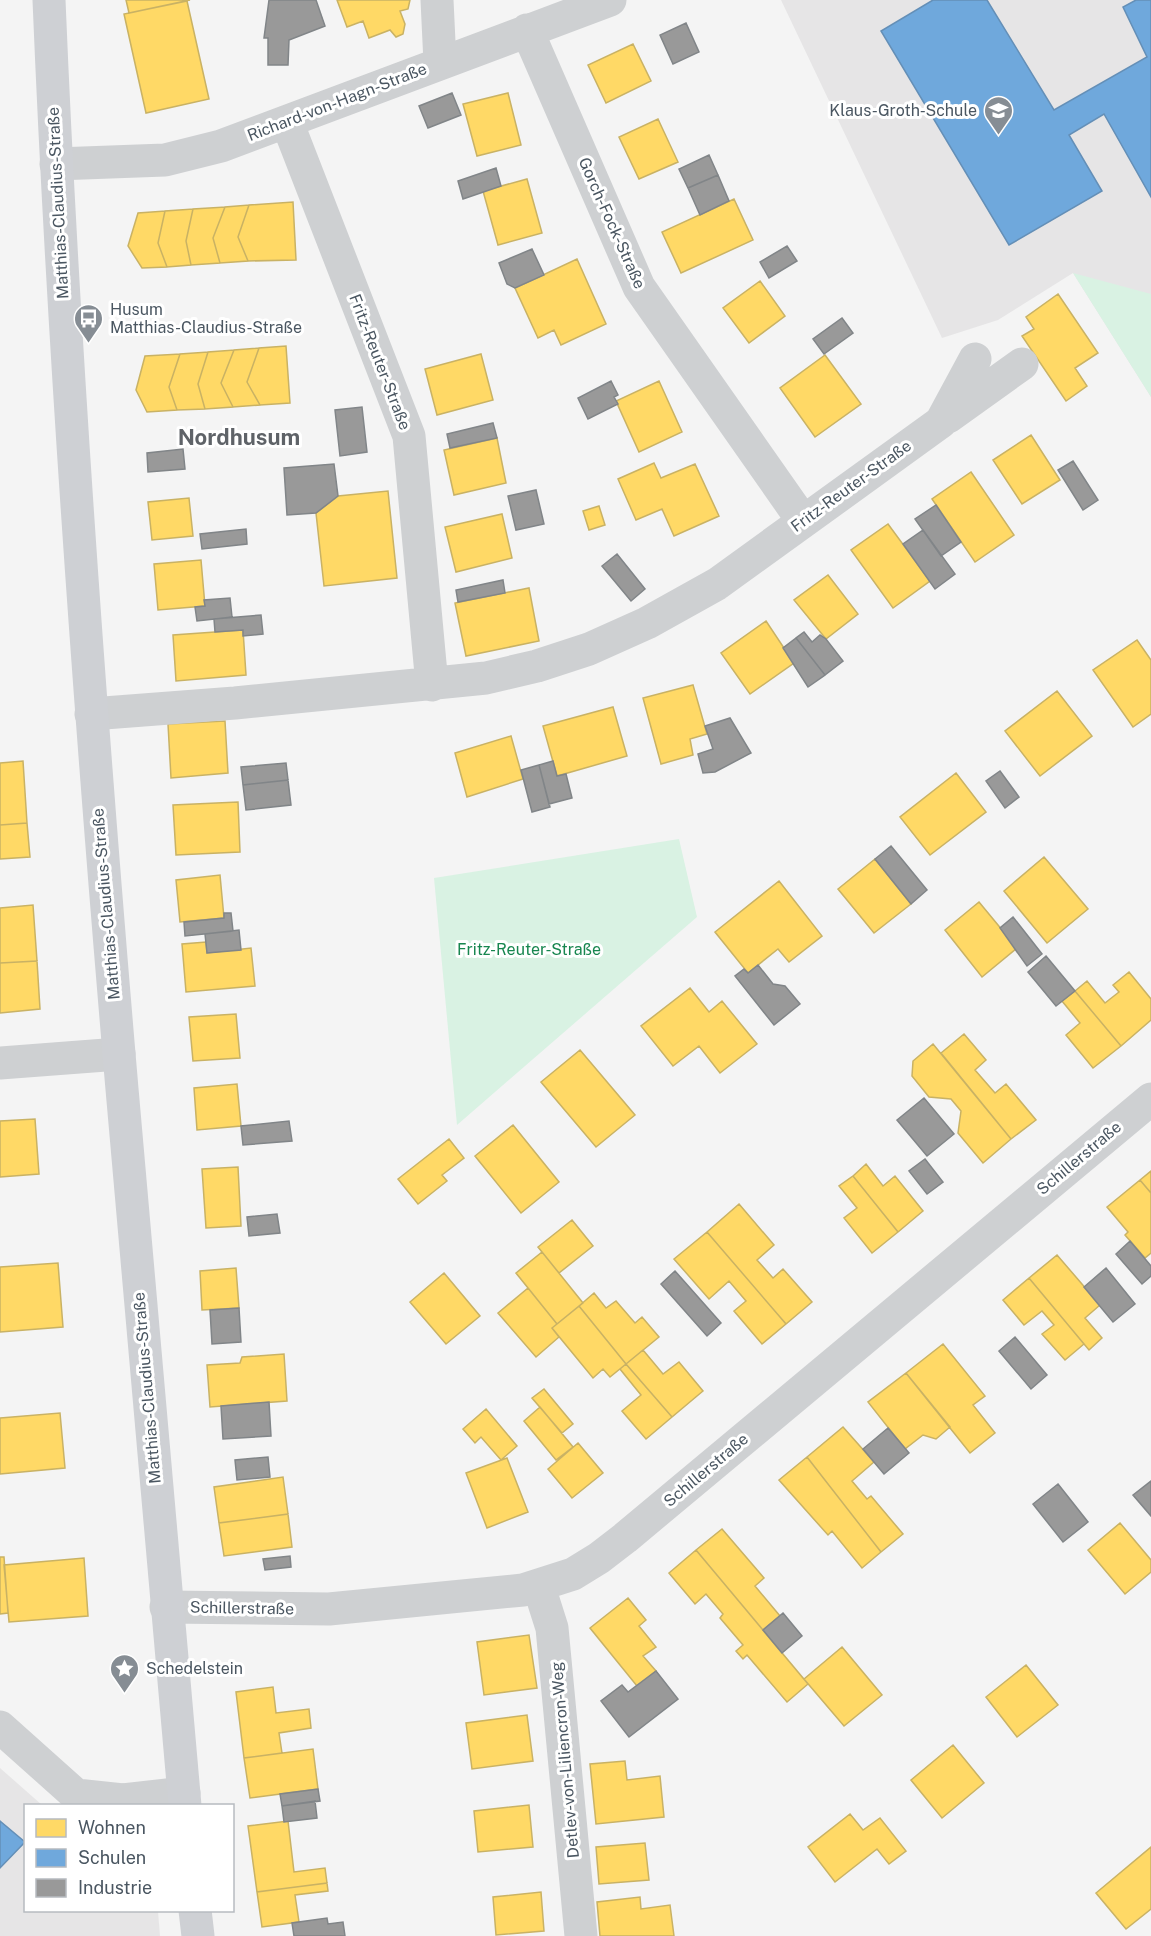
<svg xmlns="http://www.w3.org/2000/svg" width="1151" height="1936" viewBox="0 0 1151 1936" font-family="'Public Sans',sans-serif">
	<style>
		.education { fill: #e6e5e6 }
		.green { fill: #d9f2e3 }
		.homes { fill: #ffd966; stroke: #c9b264; stroke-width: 1.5 }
		.schools { fill: #6fa8dc; stroke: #648fb7; stroke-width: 1.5 }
		.industry { fill: #999; stroke: #818588; stroke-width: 1.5 }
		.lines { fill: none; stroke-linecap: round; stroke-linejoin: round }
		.street { stroke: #ced0d2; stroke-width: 33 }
		.secondary { stroke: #ced0d4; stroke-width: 33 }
		.labels { text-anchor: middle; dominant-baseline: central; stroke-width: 6; stroke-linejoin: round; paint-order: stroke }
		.street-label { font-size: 16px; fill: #4a5661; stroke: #fff }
		.poi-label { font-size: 16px; fill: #4a5661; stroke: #fff; text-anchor: start }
		.park-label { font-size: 16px; fill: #17864f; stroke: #fff }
		.district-label { font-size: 22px; font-weight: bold; fill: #5f6368; stroke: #fff }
	</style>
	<rect width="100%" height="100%" fill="#f4f4f4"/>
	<path class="education" d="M781,0H1151V397L1073,273L998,320L942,338Z
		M0,1768L42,1805L26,1806V1910L158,1911L160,1936H0Z"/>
	<path class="green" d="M1073,273L1151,294V397Z
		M679,839L697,917L457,1125L434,878Z"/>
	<path class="homes" d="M126,0H190L129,13Z
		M337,0H410L408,9L400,11L405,24L403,34L396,37L390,30L369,38L363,21L347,27Z
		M187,1L209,99L146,113L124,14Z
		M633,44L651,81L606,103L588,65Z
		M508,93L521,145L477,156L463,104Z
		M658,119L678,162L639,179L619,137Z
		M527,179L542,233L498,245L483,191Z
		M734,199L753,240L681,273L662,232Z
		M293,202L296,260L248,261L238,237L249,205Z
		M249,205L238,237L248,261L220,263L213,238L225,207Z
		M225,207L213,238L220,263L191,265L186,241L193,209Z
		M193,209L186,241L191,265L167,267L158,243L165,211Z
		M165,211L158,243L167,267L142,268L128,246L138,213Z
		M577,259L606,324L561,345L554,330L538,338L515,288Z
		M760,281L785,316L749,343L723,308Z
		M1058,294L1098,353L1075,368L1087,386L1066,401L1022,336L1034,329L1026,317Z
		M286,346L290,403L260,405L247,382L259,348Z
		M259,348L247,382L260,405L233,407L221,383L234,350Z
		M234,350L221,383L233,407L205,409L198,384L208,352Z
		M208,352L198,384L205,409L177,410L169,387L180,354Z
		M180,354L169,387L177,410L147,412L136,390L145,356Z
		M481,354L493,400L437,415L425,369Z
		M825,355L861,404L815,437L780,388Z
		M659,381L682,432L639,452L616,401Z
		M1031,435L1060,480L1022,504L993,460Z
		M497,438L506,483L454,495L444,450Z
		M654,463L661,478L695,464L719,516L674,536L662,509L636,520L618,479Z
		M971,472L1014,535L975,562L932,499Z
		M388,491L397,578L324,586L316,513L338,496Z
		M189,498L193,536L152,540L148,502Z
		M599,506L605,525L589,530L583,511Z
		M502,514L512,558L456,572L445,527Z
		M888,524L930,581L893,608L851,550Z
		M201,560L205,606L158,610L154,564Z
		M828,575L858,614L826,639L794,600Z
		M529,588L539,641L466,656L455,603Z
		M766,621L794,663L750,694L721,653Z
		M243,630L246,675L176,681L173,635Z
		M1137,640L1151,660V714L1133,727L1093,670Z
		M693,685L707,734L690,739L693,755L661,764L643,698Z
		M1057,691L1092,736L1040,776L1005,731Z
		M613,707L627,756L557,776L543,726Z
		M225,721L228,773L171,778L168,724Z
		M511,736L523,779L467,797L455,753Z
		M23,761L27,823L0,825V763Z
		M956,773L986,812L930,855L900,817Z
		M238,802L240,852L176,855L173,805Z
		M27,823L30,857L0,859V825Z
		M1044,857L1088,909L1047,943L1004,891Z
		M875,859L911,904L874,933L838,889Z
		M220,875L224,918L180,922L176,880Z
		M779,881L822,936L789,962L778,949L748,973L715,932Z
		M979,902L1017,948L982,977L945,930Z
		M33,905L37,961L0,963V908Z
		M206,942L207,953L251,948L255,986L186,992L182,944Z
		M37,961L40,1009L0,1013V963Z
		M1129,972L1151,999V1020L1121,1046L1075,991L1087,981L1105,1003L1119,992L1113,985Z
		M690,988L709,1012L722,1001L757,1044L720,1073L699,1046L673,1066L641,1026Z
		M1075,991L1121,1046L1093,1068L1066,1035L1080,1023L1062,1001Z
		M236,1014L240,1058L193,1061L189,1017Z
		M964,1034L986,1060L975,1070L995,1093L1006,1084L1036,1120L1011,1139L941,1053Z
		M933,1044L1011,1139L983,1163L958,1133L961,1111L951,1099L929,1097L912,1076L913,1061Z
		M580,1050L635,1115L596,1147L541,1082Z
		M237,1084L241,1126L197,1130L194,1088Z
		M35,1119L39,1174L0,1177V1121Z
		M513,1125L559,1182L521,1213L475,1156Z
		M449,1139L464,1158L442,1175L447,1181L418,1204L398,1179Z
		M866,1164L883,1186L895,1176L923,1211L898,1232L853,1176Z
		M238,1167L241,1226L206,1228L202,1169Z
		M1151,1171V1193L1140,1180Z
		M853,1176L898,1232L872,1253L844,1218L857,1208L839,1186Z
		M1140,1180L1151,1193V1253L1145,1258L1125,1235L1128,1232L1107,1207Z
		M739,1204L774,1245L757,1260L773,1278L783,1269L812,1302L786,1324L707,1232Z
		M572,1220L593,1246L559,1273L538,1247Z
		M707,1232L786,1324L762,1344L734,1311L746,1301L729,1281L709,1299L674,1259Z
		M542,1252L583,1303L557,1324L516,1273Z
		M1057,1255L1100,1305L1085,1318L1102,1338L1089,1350L1029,1278Z
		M58,1263L63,1327L0,1332V1267Z
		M236,1268L239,1308L202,1310L200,1271Z
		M444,1273L480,1316L446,1344L410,1302Z
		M1029,1278L1084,1344L1065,1360L1042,1334L1054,1325L1042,1311L1024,1325L1003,1300Z
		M528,1288L557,1324L552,1328L559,1337L536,1357L498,1313Z
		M594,1293L606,1308L616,1301L635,1323L642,1317L659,1337L626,1364L579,1306Z
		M579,1306L626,1364L610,1377L603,1369L593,1378L552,1328Z
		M943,1344L985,1396L973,1405L995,1433L970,1453L906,1373Z
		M643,1350L663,1374L679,1362L703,1391L672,1417L626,1364Z
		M284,1354L287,1401L210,1407L207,1365L240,1363L242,1357Z
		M626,1364L672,1417L646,1439L622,1411L641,1395L620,1369Z
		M906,1373L950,1427L936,1439L923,1435L905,1449L868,1402Z
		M544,1389L573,1424L562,1433L532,1398Z
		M540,1407L573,1447L556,1460L524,1421Z
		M486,1409L517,1446L501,1460L481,1437L475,1443L463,1429Z
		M60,1413L65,1468L0,1474V1418Z
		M843,1427L874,1462L852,1481L867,1499L871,1496L903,1534L881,1552L807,1457Z
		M578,1443L603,1473L572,1498L548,1469Z
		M807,1457L881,1552L862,1568L832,1531L828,1535L779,1480Z
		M507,1458L528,1512L487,1528L466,1473Z
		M283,1477L288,1514L219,1523L214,1487Z
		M288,1514L292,1547L224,1556L219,1523Z
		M1120,1523L1151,1560V1572L1125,1594L1088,1550Z
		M722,1529L764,1578L755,1586L780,1616L763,1630L696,1550Z
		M696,1550L808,1684L787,1702L747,1655L743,1659L736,1651L743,1645L720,1618L723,1614L706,1594L695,1604L669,1573Z
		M0,1557H4L8,1613L0,1614Z
		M84,1558L88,1616L9,1622L4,1565Z
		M628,1598L646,1620L639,1626L656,1647L643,1656L656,1671L637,1686L590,1628Z
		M529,1635L537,1688L484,1695L477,1642Z
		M842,1647L882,1695L844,1726L804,1679Z
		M1026,1665L1058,1705L1017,1737L986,1697Z
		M273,1687L276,1713L309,1709L311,1728L279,1733L282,1753L244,1758L236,1692Z
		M527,1715L533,1761L472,1769L466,1723Z
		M953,1745L984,1783L942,1818L911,1780Z
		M313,1749L318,1789L250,1798L244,1758Z
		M625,1761L627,1780L660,1776L664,1817L596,1824L590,1764Z
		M529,1805L533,1847L478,1852L474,1811Z
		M850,1814L863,1830L880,1818L906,1851L889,1864L877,1849L835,1882L808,1847Z
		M288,1821L294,1872L325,1868L327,1883L257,1892L248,1826Z
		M645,1843L649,1880L599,1884L596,1847Z
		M1151,1847V1909L1126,1929L1096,1893Z
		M327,1883L328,1891L295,1895L299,1922L262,1927L257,1892Z
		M541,1892L544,1931L496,1935L493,1897Z
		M640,1897L641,1909L670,1905L674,1936H600L597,1902Z"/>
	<path class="schools" d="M933,0H987L1054,110L1147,57L1123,7L1136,0H1151V197L1104,114L1069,135L1102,191L1009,245L881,31Z
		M0,1821L25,1842L0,1868Z"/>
	<path class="industry" d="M269,0H316L325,26L289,40L288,65H268V38H264Z
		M686,23L699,52L673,64L660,35Z
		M452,93L461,115L428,128L419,106Z
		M709,155L718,175L688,188L679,169Z
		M496,168L501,186L463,199L458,181Z
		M718,175L729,201L700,215L688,188Z
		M787,246L797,261L769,278L760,262Z
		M532,249L544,275L515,288L507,284L499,263Z
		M842,318L853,333L824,354L813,339Z
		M611,381L618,395L614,397L618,404L588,419L578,398Z
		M362,407L367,452L340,456L335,410Z
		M493,423L497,438L450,448L447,434Z
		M183,449L185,469L148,472L147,453Z
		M1073,461L1098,500L1083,510L1058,470Z
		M334,464L338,496L316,513L287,515L284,468Z
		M536,490L544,524L516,530L508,496Z
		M936,505L961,542L941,556L915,519Z
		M246,529L247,544L202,549L200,534Z
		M923,530L955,574L935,589L903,544Z
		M617,554L645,589L631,601L602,566Z
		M503,580L505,593L458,602L456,590Z
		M230,598L232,617L197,621L195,607L205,606L204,600Z
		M261,615L263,634L243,636V630L215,632L214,619Z
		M804,632L812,642L820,635L826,639L843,661L825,675L796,638Z
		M796,638L825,675L808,687L783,648Z
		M730,718L751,753L715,772L703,773L698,754L713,749L705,726Z
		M553,761L557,776L566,774L572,798L549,804L539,765Z
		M286,763L288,780L243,785L241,767Z
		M539,765L550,807L532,812L521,770Z
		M1000,771L1019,797L1005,808L986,781Z
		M288,780L291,805L246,810L243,785Z
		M891,846L927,890L911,904L875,859Z
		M224,913H231L233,931L185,936L184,922L224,918Z
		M1013,917L1042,954L1027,966L1000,928Z
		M239,930L241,950L207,953L205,934Z
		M1046,956L1075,991L1056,1006L1028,972Z
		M758,965L773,984L785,986L800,1004L774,1025L735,976L744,969L748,973Z
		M924,1098L954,1134L927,1156L897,1120Z
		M289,1121L292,1141L243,1145L241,1126Z
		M925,1159L943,1182L927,1194L909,1171Z
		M277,1214L280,1233L249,1236L247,1217Z
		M1130,1241L1151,1266V1276L1142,1284L1116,1254Z
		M1106,1268L1135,1304L1113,1322L1084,1287Z
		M675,1271L721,1323L707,1336L661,1284Z
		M239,1308L241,1342L212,1344L210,1310Z
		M1015,1337L1047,1375L1031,1389L999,1351Z
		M269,1402L271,1436L223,1439L221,1406Z
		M888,1428L909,1453L884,1474L863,1449Z
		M268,1457L270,1477L237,1480L235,1460Z
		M1151,1481V1516L1133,1495Z
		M1058,1484L1088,1522L1063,1542L1033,1504Z
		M290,1556L291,1567L265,1570L263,1559Z
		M783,1613L802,1636L782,1653L763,1630Z
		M656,1671L678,1699L629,1737L601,1701L622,1685L628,1692Z
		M318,1789L320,1801L282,1806L280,1794Z
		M315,1801L317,1818L284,1822L282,1806Z
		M327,1918L328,1924L343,1922L345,1936H294L292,1923Z"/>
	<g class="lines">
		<path class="street" d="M437,0L440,63
			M527,30L639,287L803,521
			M287,122L409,436L432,685
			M56,164L165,160L221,146L610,0
			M948,417L1022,364
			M91,714L235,703L486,678L537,666L589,649L647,623L717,584L941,422L975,359
			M0,1063L119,1054
			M539,1587L552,1628L581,1936
			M166,1607L329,1609L523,1590L573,1574L599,1558L625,1538L1151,1099
			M0,1727L76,1795L123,1800L184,1793"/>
		<path class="secondary" d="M49,0C64,364 91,727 122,1089C142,1328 162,1567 185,1806
			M195,1910L198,1936"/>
	</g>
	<defs>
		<symbol id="school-pin" viewBox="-11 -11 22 30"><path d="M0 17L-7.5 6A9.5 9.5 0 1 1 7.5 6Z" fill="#868d94" stroke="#fff"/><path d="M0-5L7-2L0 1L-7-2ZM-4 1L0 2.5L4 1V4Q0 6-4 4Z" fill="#fff"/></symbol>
		<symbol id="bus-pin" viewBox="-11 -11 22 30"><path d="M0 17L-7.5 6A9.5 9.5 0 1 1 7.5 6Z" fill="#868d94" stroke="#fff"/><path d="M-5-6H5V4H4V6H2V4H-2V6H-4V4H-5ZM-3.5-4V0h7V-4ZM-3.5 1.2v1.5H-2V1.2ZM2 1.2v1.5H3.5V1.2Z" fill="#fff"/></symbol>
		<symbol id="sight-pin" viewBox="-11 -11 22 30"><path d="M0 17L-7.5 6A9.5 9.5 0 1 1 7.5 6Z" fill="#868d94" stroke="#fff"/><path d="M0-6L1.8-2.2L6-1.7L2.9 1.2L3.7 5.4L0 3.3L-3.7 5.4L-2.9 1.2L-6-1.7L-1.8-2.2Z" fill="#fff"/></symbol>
	</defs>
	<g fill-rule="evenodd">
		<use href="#school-pin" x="982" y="94" width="33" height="45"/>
		<use href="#bus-pin" x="72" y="302" width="33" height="45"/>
		<use href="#sight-pin" x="108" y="1652" width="33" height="45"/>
	</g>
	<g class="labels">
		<g class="street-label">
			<text transform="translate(337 102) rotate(-21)">Richard-von-Hagn-Straße</text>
			<text transform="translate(58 203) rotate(-93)">Matthias-Claudius-Straße</text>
			<text transform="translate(612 223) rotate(66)">Gorch-Fock-Straße</text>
			<text transform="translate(380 362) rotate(69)">Fritz-Reuter-Straße</text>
			<text transform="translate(851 486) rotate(-36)">Fritz-Reuter-Straße</text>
			<text transform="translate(106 904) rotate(-95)">Matthias-Claudius-Straße</text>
			<text transform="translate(1079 1158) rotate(-40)">Schillerstraße</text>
			<text transform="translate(147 1388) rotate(-95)">Matthias-Claudius-Straße</text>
			<text transform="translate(706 1470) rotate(-40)">Schillerstraße</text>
			<text transform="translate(242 1608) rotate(1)">Schillerstraße</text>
			<text transform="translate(565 1760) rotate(-95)">Detlev-von-Liliencron-Weg</text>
		</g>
		<g class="poi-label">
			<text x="977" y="110" text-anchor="end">Klaus-Groth-Schule</text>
			<text x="110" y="309">Husum<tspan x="110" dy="18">Matthias-Claudius-Straße</tspan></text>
			<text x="146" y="1668">Schedelstein</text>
		</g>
		<g class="park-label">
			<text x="529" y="949">Fritz-Reuter-Straße</text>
		</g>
		<g class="district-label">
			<text x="239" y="437">Nordhusum</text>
		</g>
	</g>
	<rect x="24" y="1804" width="210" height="108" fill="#ffffff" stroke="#b7bbc0" stroke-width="1.5"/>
	<rect x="36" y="1819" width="30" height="18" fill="#ffd966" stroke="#b7bbc0" stroke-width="1.5"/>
	<text x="78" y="1834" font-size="18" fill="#4a5661">Wohnen</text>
	<rect x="36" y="1849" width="30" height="18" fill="#6fa8dc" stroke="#b7bbc0" stroke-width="1.5"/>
	<text x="78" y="1864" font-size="18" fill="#4a5661">Schulen</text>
	<rect x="36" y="1879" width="30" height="18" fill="#999999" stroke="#b7bbc0" stroke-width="1.5"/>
	<text x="78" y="1894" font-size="18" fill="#4a5661">Industrie</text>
</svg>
